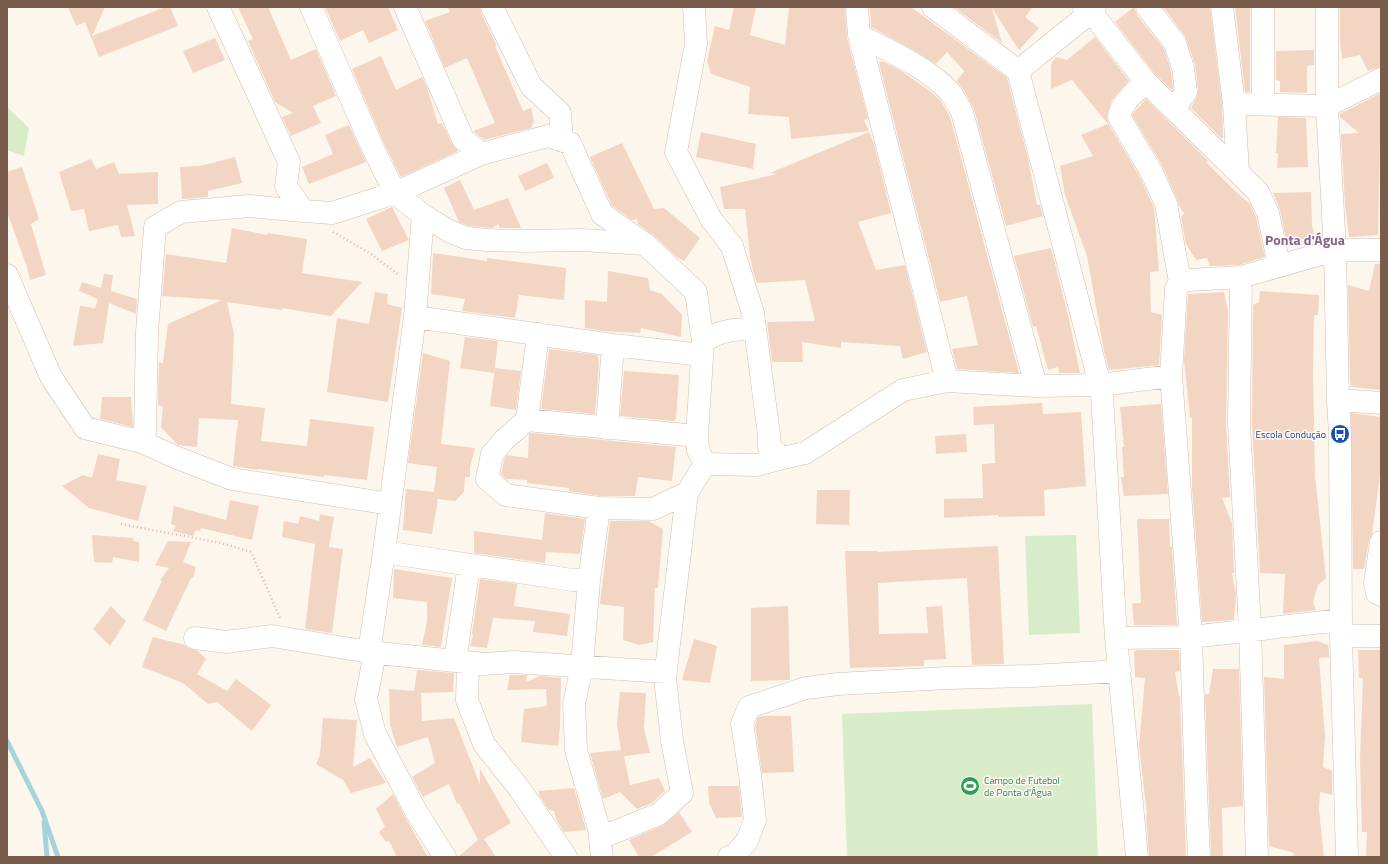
<svg xmlns="http://www.w3.org/2000/svg" width="1388" height="864" viewBox="0 0 1388 864" font-family="'Titillium Web',sans-serif">
	<style>
		.green { fill: #d8ecc9 }
		.lines { fill: none; stroke-linecap: round; stroke-linejoin: round }
		.stream { stroke: #a5d3da; stroke-width: 5 }
		.building { fill: #f3d5c3 }
		.minor-casing { stroke: #d1beb0; stroke-width: 23 }
		.path { stroke: #d9b8a5; stroke-width: 2.5; stroke-dasharray: 1 3; stroke-linecap: butt }
		.minor { stroke: #fff; stroke-width: 22 }
		.labels { text-anchor: middle; dominant-baseline: central; stroke-width: 3; stroke-linejoin: round; paint-order: stroke }
		.transit-label { font-size: 10px; fill: #164399; stroke: #fffaf3; text-anchor: end }
		.leisure-label { font-size: 10px; fill: #27864d; stroke: #fffaf3; text-anchor: start }
		.district-label { font-size: 14px; font-weight: bold; fill: #846695; stroke: #fffaf3 }
	</style>
	<rect width="100%" height="100%" fill="#fdf6ec"/>
	<path class="green" d="M7,107L29,128L24,156L7,150Z
		M1076,535L1080,633L1029,635L1025,536Z
		M1092,704L1098,857H847L842,714Z"/>
	<g class="lines">
		<path class="stream" d="M7,741L42,811L58,857
			M44,822L47,857"/>
	</g>
	<path class="building" d="M68,7H105L92,36L165,7H170L178,26L99,57L85,22L76,26Z
		M238,7H268L291,60L316,49L336,96L313,106L321,123L291,136L282,117L293,113L275,102L248,41L253,39Z
		M325,7H388L398,30L369,43L363,30L340,41Z
		M447,7H480L481,13L497,46H495L523,111L531,108L534,121L531,128L484,140L473,131L495,123L467,58L445,68L425,21L450,12Z
		M734,7H756L750,35L785,45L789,7H845L847,38L868,119L864,120L869,131L791,139L789,117L748,114L750,87L711,74L707,61L715,26L729,30Z
		M870,7H911L1007,78L1028,158L1037,205H1040L1043,216L1006,226L974,109L965,92L957,81L964,71L947,52L936,64L912,49L871,27Z
		M954,7H1033L1025,17L1039,28L1019,50L992,8L1002,43Z
		M1134,7L1137,15L1164,49L1171,71L1173,89L1172,90L1155,74L1115,22Z
		M1163,7H1210L1222,105L1223,138H1221L1191,108L1196,99L1198,91L1195,64L1185,36Z
		M1235,7H1250V92H1245Z
		M1340,7H1381V67L1368,71L1360,55L1342,59L1340,41Z
		M1095,37L1129,81L1112,100L1107,115L1108,123L1141,179L1154,208L1159,271L1150,272L1151,312L1162,315L1159,365L1109,370L1104,351L1087,256L1065,195L1060,166L1093,156L1081,135L1108,124L1072,80L1051,89V65L1056,57L1067,60Z
		M215,38L225,60L193,73L183,51Z
		M1314,50V65L1307,66V93L1280,92V81L1276,80V51Z
		M381,56L396,90L422,77L427,88L438,124L442,123L452,144L458,151L401,177L382,139L352,69Z
		M880,62H884L900,70L931,92L941,101L950,117L1019,373L957,369L952,349L978,345L967,296L940,302L879,63Z
		M1381,93L1378,235L1349,237L1345,204L1341,134L1359,133L1340,117V114Z
		M1146,99L1208,161L1206,162L1235,191L1250,204L1256,217L1265,257L1239,265L1210,266L1207,258L1196,260L1186,244L1181,217L1184,213L1179,206L1177,199L1163,167L1132,115L1136,110Z
		M1278,117L1306,118L1308,167L1277,168L1278,153H1276Z
		M349,125L366,162L309,184L302,167L333,154L325,135Z
		M701,132L756,144L753,169L696,157Z
		M869,132L874,143L891,213L858,222L876,270L905,265L927,352L903,359L900,346L841,342V348L802,342L803,362H772L767,322L815,321L805,280L757,283L753,271L750,256L745,209H724L720,187L777,174L770,173Z
		M622,143L654,209L664,208L700,238L684,261L677,257L652,234L638,224L637,219L632,220L612,206L590,157Z
		M235,157L242,183L208,191V197L182,199L180,167L200,166Z
		M91,159L96,169L114,162L119,174L158,172V204L127,205L135,236L121,237L118,225L89,231L84,209L71,211L59,172Z
		M547,163L554,178L525,191L518,176Z
		M22,167L39,219L31,224L46,275L30,280L27,267L7,212V172Z
		M460,180L474,210L508,198L521,228H500L498,224L492,228L469,226L459,222L444,188Z
		M1311,192L1312,225L1315,239H1286L1280,210L1273,193Z
		M392,207L409,240L382,251L366,219Z
		M232,228L267,235L268,233L307,239L302,273L362,282L331,316L282,308V310L227,302L234,334L231,404L265,408L261,441L307,446L310,419L374,427L367,480L324,475V477L258,469V470L233,466L238,420L199,418L197,447L178,445L161,427L163,407L158,405L159,362L163,363L168,324L222,300L162,296L166,254L226,263Z
		M1051,248L1069,319L1080,373H1059L1058,367L1048,370L1036,326L1033,327L1014,256Z
		M433,253L487,261V258L510,261L566,268L564,300L519,295L515,318L462,311L465,299L431,294Z
		M1375,264H1381V390L1351,387L1350,379L1348,285L1369,291Z
		M608,271L648,278L650,290L662,294L682,315L681,337L641,328L640,333L602,331L585,328V300L607,302Z
		M104,274L113,275L111,291L137,299L136,314L109,303L103,343L73,346L80,306L95,308L98,299L79,291L82,282L101,288Z
		M1260,291L1319,295L1318,315H1314L1313,373L1314,423L1315,477L1326,578L1318,585L1313,602L1316,610L1283,614L1285,574L1260,573L1252,424L1253,305L1259,302Z
		M375,292L388,294L387,304L402,308L388,402L327,392L337,318L369,324Z
		M1224,292L1228,311L1226,424L1230,497L1222,498L1232,523L1234,573H1232L1236,595L1234,620L1202,622L1192,488V418H1190L1184,360L1188,294Z
		M465,337L498,341L494,373L460,368Z
		M549,349L597,355L598,357L599,365L595,414L541,409Z
		M423,353L450,361L441,444L475,448L470,467V477H465L464,492L455,501L438,499L432,534L403,530L406,489L434,492L437,467L408,463Z
		M495,368L521,371L516,410L490,406Z
		M624,371L679,375L676,419L674,421L620,416Z
		M102,397H131L133,427L100,419Z
		M1042,403L1043,414L1081,412L1086,486L1044,490L1045,516L998,517V515L944,518V499L983,498L982,464L995,463L994,424L974,425L973,407Z
		M1161,404L1168,494L1124,496L1121,477H1124L1122,447H1124L1120,407Z
		M1351,413L1381,417V468L1372,534L1369,540L1364,569H1353Z
		M531,433L676,447L672,481L638,477L635,496H600L569,491V488L527,483V480L506,479L501,474L504,460L507,455L528,458L529,434Z
		M966,434L967,452L936,454L935,436Z
		M98,454L120,459L116,480L147,486L138,521L89,508L62,486L83,475L92,478Z
		M817,490H850L849,525L816,524Z
		M230,500L259,506L252,540L201,528L200,531L196,530L193,536L173,531L176,526L171,524L174,506L226,520Z
		M545,513L585,519L580,554L546,552L545,563L474,553V531L542,540Z
		M320,514L334,517L329,547L343,549L332,633L305,629L315,544L282,537L284,521L298,524L300,516L319,521Z
		M1137,519H1169L1170,547H1172L1177,625H1134L1132,603H1141Z
		M610,521H648L663,529L658,588H655L653,642L640,645L623,640L624,607L600,604Z
		M92,535L134,538L133,541L139,542V562L113,557L112,563L94,562Z
		M168,541L191,542L183,562L196,567L193,578H191L166,631L143,620L162,581L160,580L169,568L155,565Z
		M998,546L1004,664L972,665L967,578L878,583L879,634L928,633L926,607L942,606L946,659L924,660V666L850,668L845,551H877V552Z
		M394,569L452,578L441,647L422,645L427,621V602L393,598Z
		M480,579L517,584L514,606L570,614L567,636L533,632L535,621L493,618L487,648L470,646L473,635L472,634Z
		M111,606L126,621L110,646L93,629Z
		M788,606L790,680L751,681V608Z
		M153,637L185,645L188,648L198,651L206,659L197,674L227,691L236,679L271,705L252,731L217,702L208,704L183,683L142,667Z
		M694,639L717,646L710,683L682,680Z
		M1317,641L1328,645L1329,651V657L1319,658L1325,737L1323,767L1332,771V795L1320,792L1319,810L1324,857H1293L1294,853L1269,846L1264,677L1284,679V645Z
		M1137,650H1179L1180,671L1175,672L1179,696H1180L1186,857H1149L1146,816L1147,814L1139,746L1145,678L1135,677L1134,651Z
		M1358,650H1381V857H1366L1367,832H1362L1360,760L1363,678H1359Z
		M1213,669H1239L1243,806L1222,808L1223,857H1211L1205,694H1209Z
		M417,670L454,673L453,692L421,693L422,721L454,718L480,785V769L511,823L484,839L496,857H458L478,840L459,803L457,804L449,784L423,797L412,777L435,763L428,737L397,747L390,725L389,689L414,691Z
		M510,675H527L526,682L540,676L561,678L560,726L558,746L521,742L524,709L547,706L546,689L507,690Z
		M620,692L646,693L644,728L650,753L624,756L630,785L659,778L665,791L652,803L637,809L620,792L603,799L590,753L621,750L617,724Z
		M762,716H791L794,772L762,773L755,725L758,717Z
		M323,718L357,720L353,767L370,758L386,783L351,793L343,780L316,764L320,755Z
		M708,786H739L742,817L716,818L709,803Z
		M574,788L586,830L564,832L557,821L554,811L549,810L539,795V791Z
		M393,794L406,819L428,857H397L389,841L386,842L379,832L385,827L376,809Z
		M679,812L692,832L651,857H639L629,840L664,825Z"/>
	<g class="lines">
		<defs>
			<path id="minor" d="M218,7L289,162L286,186L303,211L332,213L395,193L481,154
				M311,7L371,144L395,193L423,215L449,231L466,238L487,240L523,241L582,240L645,244
				M405,7L463,139L481,154L548,136L570,143L602,214L645,244L696,292L703,342L697,436L698,450L705,464L757,465L783,458
				M492,7L531,86L560,113L562,141
				M694,7L696,44L676,152L711,219L732,246L741,275L753,313L769,435V447L783,458L805,453L903,390L947,381L1036,386L1100,385L1171,376
				M857,7L859,35L947,381
				M933,7L1018,71L1100,385L1102,395L1116,638L1137,857
				M1084,7L1091,12L1146,82L1258,192L1268,213L1279,265
				M1147,7L1175,43L1183,68L1186,92L1174,109
				M1222,7L1234,104L1238,172
				M1263,7V104
				M1327,7V106L1335,250L1338,400L1340,434L1341,636L1347,857
				M859,35C889,51 925,66 949,91C954,97 958,105 962,112L1036,386
				M1018,71L1091,12L1095,7
				M1146,82C1136,92 1121,102 1119,117L1152,173L1166,204L1180,282
				M1234,104L1327,106L1381,79
				M7,275L51,377L85,428L142,442L145,432L147,332L155,227L181,212L249,206L303,211
				M1241,277L1239,424L1250,629L1257,857
				M415,317L423,215
				M538,334L527,420L505,439L492,454L487,479L506,495L599,508
				M703,342C720,330 735,329 755,329
				M1338,400L1381,403
				M527,420L697,436
				M607,428L613,345
				M142,442L175,457L232,479L390,504
				M1381,542L1375,583L1377,593L1381,595
				M384,552L572,580H589L599,508L653,509L687,493L705,464
				M589,580L582,666L574,704L576,750L599,829L602,857
				M1341,636H1381
				M195,638L226,642L272,636L369,652L484,664L513,662L666,672
				M1116,638L1191,637L1171,376L1176,289L1180,282L1189,280L1241,277L1335,250H1381
				M369,652L384,552L415,317L613,345L702,355
				M375,653L366,699L375,734L417,813L445,857
				M455,661L469,565
				M468,663L467,700L484,744L519,788L566,857
				M600,838L659,814L682,793L672,741L665,678L687,493
				M729,857L735,855L747,841L755,820L750,775L742,723L749,707L806,688L838,684L947,678L1031,676L1120,671
				M1199,857L1196,791L1191,637L1341,620"/>
		</defs>
		<use href="#minor" class="minor-casing"/>
		<path class="path" d="M333,232L371,254L399,275
			M121,524L221,543L251,552L280,618"/>
		<use href="#minor" class="minor"/>
	</g>
	<defs>
		<symbol id="bus-disc" viewBox="-11 -11 22 22"><circle r="9.5" fill="#1a4fb4" stroke="#fffaf3"/><path d="M-5-6H5V4H4V6H2V4H-2V6H-4V4H-5ZM-3.5-4V0h7V-4ZM-3.5 1.2v1.5H-2V1.2ZM2 1.2v1.5H3.5V1.2Z" fill="#fff"/></symbol>
		<symbol id="stadium-disc" viewBox="-11 -11 22 22"><circle r="9.5" fill="#2e9e5b" stroke="#fffaf3"/><path d="M0-5a6.5 5 0 1 0 0 10a6.5 5 0 1 0 0-10ZM-3.5-1.8h7v3.6h-7Z" fill="#fff"/></symbol>
	</defs>
	<g fill-rule="evenodd">
		<use href="#bus-disc" x="1329" y="423" width="22" height="22"/>
		<use href="#stadium-disc" x="959" y="775" width="22" height="22"/>
	</g>
	<g class="labels">
		<g class="transit-label">
			<text x="1326" y="434">Escola Condução</text>
		</g>
		<g class="leisure-label">
			<text x="984" y="780">Campo de Futebol<tspan x="984" dy="12">de Ponta d'Água</tspan></text>
		</g>
		<g class="district-label">
			<text x="1305" y="239">Ponta d'Água</text>
		</g>
	</g>
	<rect width="1388" height="864" fill="none" stroke="#7a5c4d" stroke-width="16"/>
</svg>
